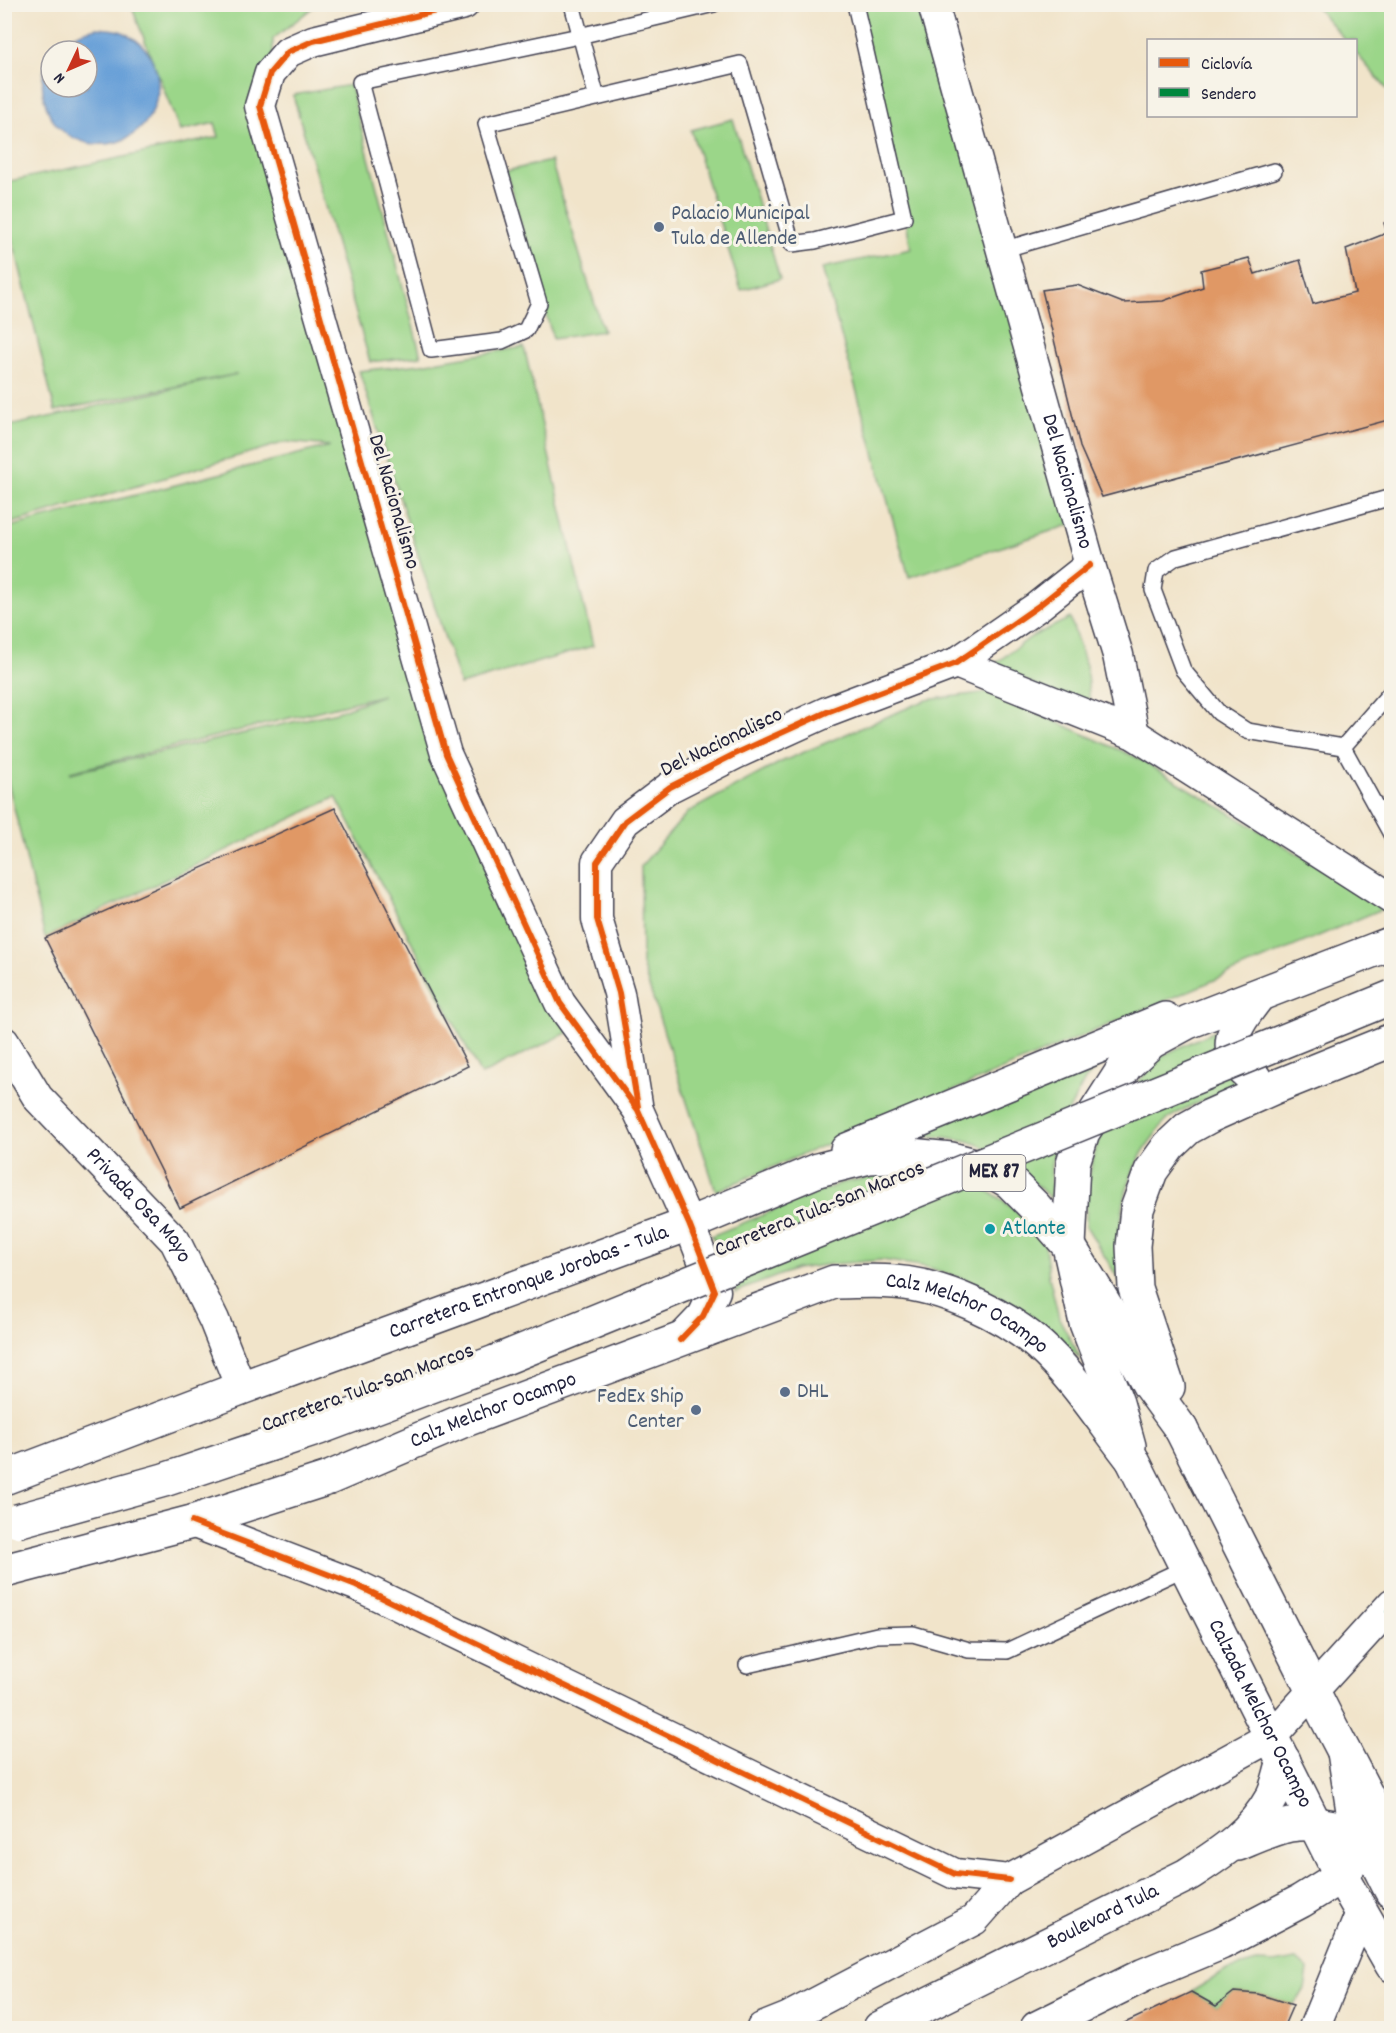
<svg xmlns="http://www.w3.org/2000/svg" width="1396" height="2033" viewBox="0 0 1396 2033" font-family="Dekko,sans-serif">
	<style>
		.green { fill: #9bd689; stroke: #5e7c62; stroke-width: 1.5; fill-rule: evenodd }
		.water { fill: #6aa1d8; stroke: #46628a; stroke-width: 1.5 }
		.building { fill: #e09865 }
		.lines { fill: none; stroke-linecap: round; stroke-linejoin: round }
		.lane-casing { stroke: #413f50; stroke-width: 18 }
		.street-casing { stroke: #413f50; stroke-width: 33 }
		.secondary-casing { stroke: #413f50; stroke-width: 36 }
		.primary-casing { stroke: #413f50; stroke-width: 36 }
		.lane { stroke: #fff; stroke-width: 15 }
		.street { stroke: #fff; stroke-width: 30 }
		.secondary { stroke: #fff; stroke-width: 33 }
		.primary { stroke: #fff; stroke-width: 33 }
		.primary-bridge-casing { stroke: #413f50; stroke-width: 36; stroke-linecap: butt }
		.primary-bridge { stroke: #fff; stroke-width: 33 }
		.quiet { stroke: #00873e; stroke-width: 4.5; stroke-dasharray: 9 4.5; stroke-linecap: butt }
		.cycleway-casing { stroke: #f7f3e8; stroke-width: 10 }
		.cycleway { stroke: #e8590c; stroke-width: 6 }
		.service-dot { fill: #5c6f8a; stroke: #f7f3e8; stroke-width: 2 }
		.culture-dot { fill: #0f9aa8; stroke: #f7f3e8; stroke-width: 2 }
		.labels { text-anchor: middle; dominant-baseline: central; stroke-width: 6; stroke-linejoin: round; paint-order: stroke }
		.shield { fill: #f7f3e8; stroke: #62616f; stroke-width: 1.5 }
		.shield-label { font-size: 21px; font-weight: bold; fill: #22223b }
		.service-label { font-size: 22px; fill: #4e5e75; stroke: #f7f3e8; text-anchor: start }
		.street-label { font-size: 22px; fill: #22223b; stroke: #f7f3e8 }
		.culture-label { font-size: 22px; fill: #0d838f; stroke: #f7f3e8; text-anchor: start }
	</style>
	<rect width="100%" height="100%" fill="#f7f3e8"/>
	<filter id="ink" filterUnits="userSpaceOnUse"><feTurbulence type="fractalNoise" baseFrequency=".0167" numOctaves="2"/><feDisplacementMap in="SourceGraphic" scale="12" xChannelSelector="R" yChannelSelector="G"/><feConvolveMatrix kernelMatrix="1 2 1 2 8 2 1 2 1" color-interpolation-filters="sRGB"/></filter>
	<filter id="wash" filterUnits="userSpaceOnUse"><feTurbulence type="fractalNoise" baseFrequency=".008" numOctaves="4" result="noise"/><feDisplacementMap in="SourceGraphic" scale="24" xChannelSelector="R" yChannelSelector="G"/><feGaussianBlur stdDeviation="1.35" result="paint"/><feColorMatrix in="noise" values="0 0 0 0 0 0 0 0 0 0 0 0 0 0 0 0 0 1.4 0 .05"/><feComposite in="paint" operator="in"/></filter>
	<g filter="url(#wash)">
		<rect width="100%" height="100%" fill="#f1e4ca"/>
		<path class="green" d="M131,5H316L273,39L274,165L442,754L581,1026L481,1075L336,797L45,938L5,770V528L330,446L286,442L5,525V427L237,374L55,411L5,208V182L219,137L215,123L180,131ZM383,695L337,712L70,773V772Z
			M859,5H921L1079,522L909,577L822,268L911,249L897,168Z
			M1314,5H1391V94L1356,53V40H1345Z
			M350,85L421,356L370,362L293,95Z
			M733,119L780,279L741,290L691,130Z
			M551,161L603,331L553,339L506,171Z
			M524,347L593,646L460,685L359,371L421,364Z
			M1070,618L1086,666L1091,712L993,665L1031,637Z
			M989,692L1138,758L1387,907L716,1191L642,965L641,866L688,812L781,762L926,700Z
			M1215,1031C1214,1057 1219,1068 1239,1086C1215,1096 1190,1104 1168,1119C1162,1123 1158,1131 1154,1136C1118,1182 1120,1226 1119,1280L1086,1226L1087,1186L1095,1151L1110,1117L1136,1084L1163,1055Z
			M1112,1052L1085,1080L1069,1110L1058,1139L1051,1164V1199C1027,1175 1002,1151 968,1141C949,1136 928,1136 908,1134Z
			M923,1174C944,1178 967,1180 986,1190C1008,1201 1026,1222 1044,1237L1049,1276L1059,1318L1081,1359L1023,1310L969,1281L927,1267L882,1260L833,1264L796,1269L736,1292C734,1265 730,1255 711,1236L841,1183L878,1176Z
			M1296,1959L1308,1970L1305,1989L1293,2005L1258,1994L1234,1992L1216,2006L1191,1992L1227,1970L1257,1962L1275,1963Z"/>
		<path class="water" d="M97,28C105,29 113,29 120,31C187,58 159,156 88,143C71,139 56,129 49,113C41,95 39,73 51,56V87H87V51H55C67,36 79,32 97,28Z"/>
		<g id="blocks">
			<path class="building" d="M1392,220V419L1102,497L1080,447L1042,290L1077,285L1123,303L1163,301L1203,287L1201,270L1249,258L1255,274L1300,260L1313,304L1355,293L1346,249L1387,233L1384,223Z
				M335,808L468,1066L180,1208L45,938Z
				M1191,1992L1216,2006L1234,1992L1258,1994L1293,2005L1283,2028H1114Z"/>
		</g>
	</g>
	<g filter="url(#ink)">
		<use href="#blocks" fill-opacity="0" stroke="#413f50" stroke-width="1.5"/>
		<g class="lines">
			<defs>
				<path id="lane" d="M572,4L597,98
					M714,4L579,36L360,82L431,350L502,341L526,330L539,303L486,124L740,64L792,244L815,241L904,218L855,4
					M1002,250L1274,171
					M1343,747L1247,731L1219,713L1183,670L1153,590L1156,571L1176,557L1392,497
					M1343,747L1392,836
					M1343,747L1392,691
					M747,1665L877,1635L913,1634L969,1650L1007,1651L1187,1567"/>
				<g id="street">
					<path d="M464,4L313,41L288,52L270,73L260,106L446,754L560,1003L638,1110L689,1224L715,1291L703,1316L680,1340"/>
					<path id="s1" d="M933,4L1090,565L1118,655L1134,734"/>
					<path d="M956,663L1134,734L1392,899"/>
					<path id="s2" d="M4,1042L38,1098L175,1241L214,1320L241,1388"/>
					<path d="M637,1104L619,993L597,919V862L625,821L670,787L735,754L827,712L956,663L1037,607L1090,565"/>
					<path d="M192,1522L356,1585L955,1874L1009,1880"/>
					<path d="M762,2028L787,2018L974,1920L1009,1880L1272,1736L1392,1604"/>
					<path d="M1314,2028L1361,1913"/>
				</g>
				<g id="secondary">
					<path d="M1181,1429L1326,1717L1392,1844"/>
					<path id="s3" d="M1132,1459L1341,1876L1392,1965"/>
					<path d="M1238,1844C1255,1837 1272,1829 1290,1825C1315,1821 1351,1826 1367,1847C1377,1860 1384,1878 1392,1892"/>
					<path id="s4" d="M880,2028L1187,1875C1221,1853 1252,1834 1272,1797C1278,1786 1280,1772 1284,1761"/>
					<path d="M1037,2028L1144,1975L1221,1943L1301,1901L1341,1876L1351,1861L1357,1837L1344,1752"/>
				</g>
				<g id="primary">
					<path d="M1255,1079C1215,1051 1235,1026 1258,996"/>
					<path d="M847,1150L1165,1019"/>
					<path d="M1168,1387L1135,1288L1133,1246L1137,1209L1151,1171L1169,1146L1188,1128L1210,1116L1275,1087L1392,1040"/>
					<path d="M1129,1446L1117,1403L1086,1323L1069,1246L1073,1163L1083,1132L1126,1065L1151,1042L1188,1022L1392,943"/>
					<path id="s5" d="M4,1478L241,1388L689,1224L818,1170L869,1157L910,1155L951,1159L986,1168L1010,1182L1036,1208L1069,1246L1107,1308L1149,1385L1181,1429"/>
					<path id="s6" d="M4,1571L192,1522L329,1478L460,1422L834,1282C854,1282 874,1280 894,1282C941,1285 1004,1314 1039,1345C1074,1376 1103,1422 1132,1459"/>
				</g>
			</defs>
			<use href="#lane" class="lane-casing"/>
			<use href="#street" class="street-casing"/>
			<use href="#secondary" class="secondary-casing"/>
			<use href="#primary" class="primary-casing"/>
			<use href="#lane" class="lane"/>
			<use href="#street" class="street"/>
			<use href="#secondary" class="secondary"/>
			<use href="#primary" class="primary"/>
			<defs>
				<path id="primary-bridge" d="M17,1521L164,1480L319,1428L495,1362L1392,997"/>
			</defs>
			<use href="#primary-bridge" class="primary-bridge-casing"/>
			<use href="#primary-bridge" class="primary-bridge"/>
			<path class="quiet" d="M1386,1610L1392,1612"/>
			<defs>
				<path id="cycleway" d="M464,4L313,41L288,52L270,73L260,106L446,754L560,1003L638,1110L689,1224L715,1291L703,1316L680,1340
					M638,1107L619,993L597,919V862L625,821L670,787L735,754L827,712L956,663L1037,607L1090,565
					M192,1522L356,1585L955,1874L1009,1880"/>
			</defs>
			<use href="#cycleway" class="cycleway-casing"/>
			<use href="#cycleway" class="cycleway"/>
		</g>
	</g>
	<g class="service-dot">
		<circle cx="659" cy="227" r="6"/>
		<circle cx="785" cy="1392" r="6"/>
		<circle cx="696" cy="1410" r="6"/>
	</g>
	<circle class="culture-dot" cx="990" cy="1229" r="6"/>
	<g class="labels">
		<rect class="shield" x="962.5" y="1155" width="63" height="36" rx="4.5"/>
		<g class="shield-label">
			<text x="994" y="1173">MEX 87</text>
		</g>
		<g class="service-label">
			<text x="671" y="214">Palacio Municipal<tspan x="671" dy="25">Tula de Allende</tspan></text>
			<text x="797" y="1392">DHL</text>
			<text x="684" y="1397" text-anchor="end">FedEx Ship<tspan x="684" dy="25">Center</tspan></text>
		</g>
		<g class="street-label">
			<text stroke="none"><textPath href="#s1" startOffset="496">Del Nacionalismo</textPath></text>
			<text transform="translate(393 502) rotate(74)">Del Nacionalismo</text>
			<text transform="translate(722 743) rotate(-26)">Del Nacionalisco</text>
			<text stroke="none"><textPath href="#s2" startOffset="213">Privada Osa Mayo</textPath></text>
			<text transform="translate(820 1210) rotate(-22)">Carretera Tula-San Marcos</text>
			<text stroke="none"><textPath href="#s5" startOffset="560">Carretera Entronque Jorobas - Tula</textPath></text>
			<text stroke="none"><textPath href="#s6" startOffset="1020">Calz Melchor Ocampo</textPath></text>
			<text transform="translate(368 1389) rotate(-20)">Carretera Tula-San Marcos</text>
			<text stroke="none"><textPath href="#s6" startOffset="516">Calz Melchor Ocampo</textPath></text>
			<text stroke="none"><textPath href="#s3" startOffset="285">Calzada Melchor Ocampo</textPath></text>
			<text stroke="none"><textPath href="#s4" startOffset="249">Boulevard Tula</textPath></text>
		</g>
		<g class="culture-label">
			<text x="1002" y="1229">Atlante</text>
		</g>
	</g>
	<rect width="1396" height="2033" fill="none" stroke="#f7f3e8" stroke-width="24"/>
	<rect x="1147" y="39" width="210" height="78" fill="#f7f3e8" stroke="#a29fa3" stroke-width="1.5"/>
	<rect x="1159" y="58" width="30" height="9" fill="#e8590c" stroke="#a29fa3" stroke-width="1.5"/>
	<text x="1201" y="69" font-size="18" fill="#22223b">Ciclovía</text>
	<rect x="1159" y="88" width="30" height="9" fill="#00873e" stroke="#a29fa3" stroke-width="1.5"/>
	<text x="1201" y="99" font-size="18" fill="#22223b">Sendero</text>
	<g transform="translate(69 69) rotate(226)"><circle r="28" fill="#f7f3e8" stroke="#a29fa3" stroke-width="1.5"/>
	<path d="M0-4.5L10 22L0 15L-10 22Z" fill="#c8321e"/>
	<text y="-9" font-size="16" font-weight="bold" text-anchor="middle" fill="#22223b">N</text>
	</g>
</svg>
